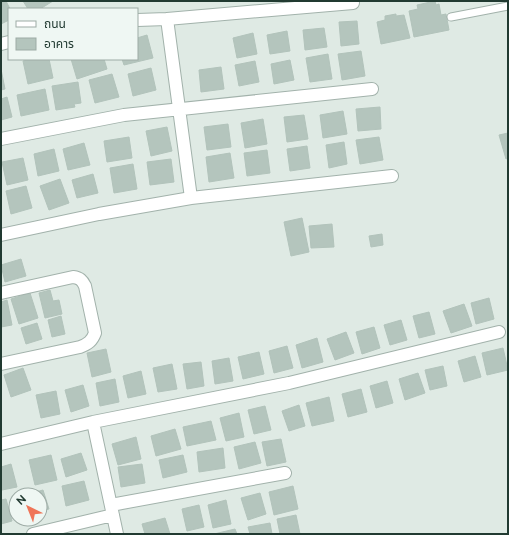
<svg xmlns="http://www.w3.org/2000/svg" width="509" height="535" viewBox="0 0 509 535" font-family="Raleway,'Noto Sans Thai',sans-serif">
	<style>
		.building { fill: #b4c5bd; stroke: #b2c3bb }
		.lines { fill: none; stroke-linecap: round; stroke-linejoin: round }
		.lane-casing { stroke: #a2b2ab; stroke-width: 9 }
		.street-casing { stroke: #a2b2ab; stroke-width: 14 }
		.lane { stroke: #fff; stroke-width: 7 }
		.street { stroke: #fff; stroke-width: 12 }
	</style>
	<rect width="100%" height="100%" fill="#dfeae4"/>
	<path class="building" d="M1,1H6L10,9L9,20L1,24Z
		M23,1H53L40,9H28Z
		M435,1L436,5L439,4L441,15L446,14L449,30L414,37L409,11L418,9L417,5Z
		M396,14V16L404,15L410,38L381,44L377,22L385,20V16Z
		M357,21L359,44L341,46L339,22Z
		M324,28L327,47L305,50L303,30Z
		M287,31L290,51L270,54L267,35Z
		M253,33L257,54L237,58L233,38Z
		M147,35L153,58L124,65L122,59H137V38Z
		M361,51L365,76L342,80L338,54Z
		M328,54L332,79L310,82L306,58Z
		M32,59H49L53,78L28,84L23,61Z
		M71,59H104L107,69L77,79Z
		M290,60L294,80L274,84L271,64Z
		M255,61L259,82L239,86L235,65Z
		M221,67L224,89L201,92L199,70Z
		M151,68L156,90L133,96L128,74Z
		M1,69L5,89L1,90Z
		M112,74L119,97L95,103L89,80Z
		M78,82L81,103L74,104L75,107L56,110L52,86Z
		M45,89L49,110L21,116L17,95Z
		M7,97L12,117L1,120V99Z
		M380,107L381,129L358,131L356,109Z
		M343,111L347,134L323,138L320,115Z
		M304,115L308,139L287,142L284,117Z
		M263,119L267,144L245,148L241,123Z
		M228,124L231,147L207,150L204,127Z
		M167,127L172,151L151,156L146,131Z
		M508,133V158L506,159L499,135Z
		M129,137L132,158L107,162L104,141Z
		M379,137L383,160L360,164L356,140Z
		M344,142L347,164L329,168L326,145Z
		M84,143L90,165L68,170L63,149Z
		M307,146L310,168L290,171L287,149Z
		M54,149L59,171L38,176L34,154Z
		M267,150L270,173L247,176L244,153Z
		M230,153L234,178L209,182L206,157Z
		M23,158L28,180L7,185L2,162Z
		M171,159L174,182L150,185L147,162Z
		M133,164L137,189L114,193L110,168Z
		M93,174L98,193L77,198L72,180Z
		M60,179L69,203L49,210L40,186Z
		M26,186L32,208L11,214L6,191Z
		M302,218L309,252L291,256L284,222Z
		M332,224L334,247L311,248L309,226Z
		M382,234L383,245L371,247L369,236Z
		M21,259L26,276L5,282L1,265Z
		M50,290L53,301L59,300L62,314L45,318L39,293Z
		M30,293L38,318L19,324L11,299Z
		M489,298L494,319L476,324L471,303Z
		M7,300L12,325L1,327V302Z
		M464,304L472,326L451,333L443,311Z
		M429,312L435,334L419,338L413,316Z
		M61,316L65,334L52,337L48,320Z
		M401,320L407,340L390,345L384,325Z
		M37,323L42,339L26,344L21,328Z
		M374,327L380,348L362,354L356,332Z
		M346,332L354,353L335,360L327,339Z
		M317,338L323,362L302,368L296,345Z
		M287,346L293,368L274,373L269,351Z
		M503,348L508,370L487,375L482,353Z
		M106,349L111,372L92,377L87,353Z
		M259,352L264,374L243,379L238,357Z
		M475,356L481,377L464,382L458,361Z
		M229,358L233,381L215,384L212,361Z
		M201,362L204,386L187,389L183,364Z
		M172,364L177,389L158,392L153,368Z
		M443,366L447,386L430,390L425,370Z
		M23,368L31,390L11,397L4,375Z
		M141,371L146,394L128,398L123,376Z
		M418,373L425,393L405,400L399,379Z
		M115,379L119,402L100,406L96,383Z
		M387,381L393,403L376,408L370,386Z
		M83,385L89,406L71,412L65,390Z
		M361,389L367,412L348,417L342,394Z
		M56,391L60,414L41,418L36,395Z
		M329,397L334,421L312,426L306,403Z
		M299,405L305,426L289,431L282,411Z
		M265,406L271,430L254,434L248,410Z
		M239,413L244,437L226,441L220,418Z
		M211,421L216,440L187,446L183,427Z
		M175,429L181,449L156,456L151,436Z
		M136,437L141,459L118,465L112,444Z
		M281,439L286,462L267,466L262,442Z
		M255,442L261,463L239,469L234,447Z
		M223,448L225,468L199,472L197,452Z
		M81,453L87,470L66,477L61,459Z
		M51,455L57,480L35,485L29,460Z
		M183,455L187,472L163,478L159,460Z
		M11,464L17,487L2,490L1,467Z
		M142,464L145,483L121,487L118,467Z
		M84,481L89,500L66,506L62,486Z
		M293,486L298,509L274,515L269,492Z
		M43,490L49,509L40,511V495H25Z
		M260,493L266,514L248,520L241,498Z
		M6,499L12,521L1,524V500Z
		M226,500L231,524L213,528L208,505Z
		M199,505L204,527L187,531L182,509Z
		M296,515L300,534H280L277,519Z
		M165,518L170,534H145L142,524Z
		M270,523L272,534H250L248,527Z
		M235,529L237,534H214Z"/>
	<g class="lines">
		<defs>
			<path id="lane" d="M451,17L508,6"/>
			<path id="street" d="M167,19L191,198
				M137,20L167,19L353,3
				M1,44L9,42
				M1,139L124,115L372,89
				M1,235L99,214L191,198L392,176
				M1,293L73,277C80,278 82,280 85,286L95,333C92,341 88,344 80,347L1,364
				M93,422L117,534
				M1,444L93,422L289,383L499,332
				M111,505L285,473
				M33,534L113,515"/>
		</defs>
		<use href="#lane" class="lane-casing"/>
		<use href="#street" class="street-casing"/>
		<use href="#lane" class="lane"/>
		<use href="#street" class="street"/>
	</g>
	<rect width="509" height="535" fill="none" stroke="#213a31" stroke-width="4"/>
	<rect x="8" y="8" width="130" height="52" fill="#eff7f3" stroke="#9daba5"/>
	<rect x="16" y="21" width="20" height="6" fill="#ffffff" stroke="#9daba5"/>
	<text x="44" y="28" font-size="12" fill="#213a31">ถนน</text>
	<rect x="16" y="38" width="20" height="12" fill="#b4c5bd" stroke="#9daba5"/>
	<text x="44" y="48" font-size="12" fill="#213a31">อาคาร</text>
	<g transform="translate(28 507) rotate(317)"><circle r="19" fill="#eff7f3" stroke="#9daba5"/>
	<path d="M0-3L7 15L0 10L-7 15Z" fill="#ef7558"/>
	<text y="-6" font-size="11" font-weight="bold" text-anchor="middle" fill="#213a31">N</text>
	</g>
</svg>
